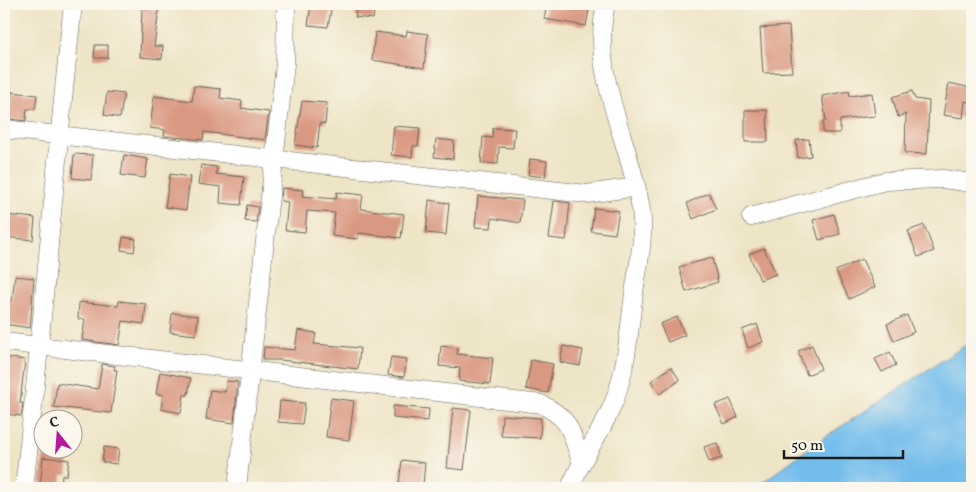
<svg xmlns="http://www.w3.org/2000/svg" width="976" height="492" viewBox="0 0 976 492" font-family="Vollkorn,serif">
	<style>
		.water { fill: #73bdec; stroke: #486c84 }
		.building { fill: #d99881 }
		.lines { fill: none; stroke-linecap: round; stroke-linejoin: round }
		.street-casing { stroke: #666258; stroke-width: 19 }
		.street { stroke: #fff; stroke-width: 18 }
	</style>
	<rect width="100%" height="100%" fill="#fbf7ec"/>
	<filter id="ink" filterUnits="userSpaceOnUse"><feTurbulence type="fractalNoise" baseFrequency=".02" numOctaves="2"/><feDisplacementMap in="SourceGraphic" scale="10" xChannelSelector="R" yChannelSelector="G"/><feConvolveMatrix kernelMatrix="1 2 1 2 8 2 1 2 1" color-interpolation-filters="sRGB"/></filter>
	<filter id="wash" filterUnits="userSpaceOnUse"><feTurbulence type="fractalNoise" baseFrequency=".0096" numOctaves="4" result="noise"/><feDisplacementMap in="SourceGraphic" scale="20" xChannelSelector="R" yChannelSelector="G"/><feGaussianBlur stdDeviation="1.12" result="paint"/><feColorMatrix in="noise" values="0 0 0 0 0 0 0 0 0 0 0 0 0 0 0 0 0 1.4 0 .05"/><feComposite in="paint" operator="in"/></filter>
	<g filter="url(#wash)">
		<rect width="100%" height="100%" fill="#eee4c6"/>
		<path class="water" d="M972,341V488H755L813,445Z"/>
		<g id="blocks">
			<path class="building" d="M311,4H332L328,27L308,25Z
				M357,4H375L373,19L355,17Z
				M547,4H590L586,26L544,19Z
				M142,8L159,10L154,46H163L162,59L140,57Z
				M789,26L792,72L763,73L760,28Z
				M407,31L428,34L424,68L372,60L375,32L406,36Z
				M95,45H108V58H94Z
				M949,83L972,88V103L965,101L963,118L943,115Z
				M194,86L221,89L220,98L242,101L241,108L269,112L265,140L204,132L203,140L164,136L165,130L150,128L154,96L192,101Z
				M849,91L850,96L872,93L875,116L840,120V133H823V121H826L822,96Z
				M912,91L915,99L929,101L927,154L905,153L906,114L898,117L892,97Z
				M12,92L37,95L35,109H27L26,121L9,119Z
				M107,92L124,94L120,118L104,115Z
				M302,101L327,103L325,124L320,123L317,148L295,145Z
				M745,110H767L768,142H745Z
				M394,126L420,128L418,146H413L412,157L391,155Z
				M493,128L515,129L513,148L499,147L498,164L481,163L483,137L492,138Z
				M436,139L454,141L453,159L434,157Z
				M809,139L811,156L798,158L796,140Z
				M74,154L93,155L91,180L72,178Z
				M124,155L148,159L145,178L121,175Z
				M530,159L547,161L545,177L528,175Z
				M201,165L217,167L216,174L244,177L241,205L220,203L221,187L198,184Z
				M170,174L190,177L186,210L165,207Z
				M282,188L303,190L302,196L336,199L337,192L363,195L361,209L404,214L401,238L358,233V239L332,236L335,213L307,211L305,232L285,230L288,202L281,201Z
				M709,193L716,209L693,219L687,203Z
				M478,196L523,200L520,223L492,218L491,228L475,227Z
				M429,200L449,203L446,235L426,233Z
				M554,201L570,203L566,240L549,238Z
				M247,205L258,207L256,222L245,221Z
				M594,208L619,211L615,234L591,231Z
				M834,214L840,234L819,240L813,220Z
				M6,215L35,218L33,240L4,237Z
				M924,225L934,251L918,257L908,231Z
				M123,237L136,239L134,252L121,250Z
				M764,248L776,274L760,280L749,254Z
				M712,258L718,282L686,292L679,267Z
				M862,259L875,287L849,299L836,271Z
				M15,276L34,278L30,328L4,324L5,300L12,301Z
				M119,301L146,304L144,324L123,321L119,345L82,340L85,319H78L79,302L118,306Z
				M172,313L198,316L196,335L170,332Z
				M907,315L914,332L894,341L887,324Z
				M677,317L685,335L668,342L660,324Z
				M757,324L763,342L748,348L742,330Z
				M298,330L316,333L314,344L360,348L358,369L280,360H263L264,347L295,350Z
				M812,345L821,369L807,375L798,351Z
				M441,346L458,348L457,354L493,358L490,384L459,381L460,368L439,366Z
				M563,346L583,350L580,366L560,362Z
				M890,352L896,365L882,372L875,359Z
				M4,357L25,360L20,403H23L21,416L5,414L8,392L4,391Z
				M391,357L407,359L404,377L388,375Z
				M531,360L553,364L548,393L526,389Z
				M102,364L115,366L114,370H117L111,413L54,407L57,383L98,389Z
				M671,367L680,380L660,394L651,381Z
				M160,372L191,378L188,395H184L181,413L161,409L163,395L156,394Z
				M227,381L238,382L234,423L206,419L210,390L225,392Z
				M331,398L354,401L349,440L326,437Z
				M730,399L738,417L724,424L715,405Z
				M280,401L305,403L302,424L278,422Z
				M393,406L429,409L428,421L393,418Z
				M453,408L471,410L464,470L447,468Z
				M502,415L541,418L540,438L501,436Z
				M717,443L722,458L709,462L704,447Z
				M104,447L119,449L117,464L102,462Z
				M43,457L69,460L67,475H62L61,488H40Z
				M402,460L425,463L423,485L399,483Z"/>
		</g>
	</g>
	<g filter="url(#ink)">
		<use href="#blocks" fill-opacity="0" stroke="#666258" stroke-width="1"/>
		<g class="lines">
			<defs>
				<path id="street" d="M4,129L587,194L636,187
					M751,217L885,181L943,179L972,183
					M4,342L541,404C572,420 570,430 581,461
					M24,488C43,327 55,165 73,4
					M237,488L285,64L286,4
					M570,488C582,458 601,433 613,404C627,370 629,329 634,293C638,267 645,237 641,210C631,142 589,74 606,4"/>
			</defs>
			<use href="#street" class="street-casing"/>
			<use href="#street" class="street"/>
		</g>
	</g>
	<rect width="976" height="492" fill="none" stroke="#fbf7ec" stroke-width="20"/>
	<g transform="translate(58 434) rotate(343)"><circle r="24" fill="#fbf7ec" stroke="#a29f99"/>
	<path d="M0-4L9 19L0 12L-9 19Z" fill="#b5179e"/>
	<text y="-8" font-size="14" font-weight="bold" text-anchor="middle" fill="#1c1c1c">С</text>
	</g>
	<path d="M784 450v8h119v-8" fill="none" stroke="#1c1c1c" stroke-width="2.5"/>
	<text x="791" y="450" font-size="15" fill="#1c1c1c" stroke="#fbf7ec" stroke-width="4" paint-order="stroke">50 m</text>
</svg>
